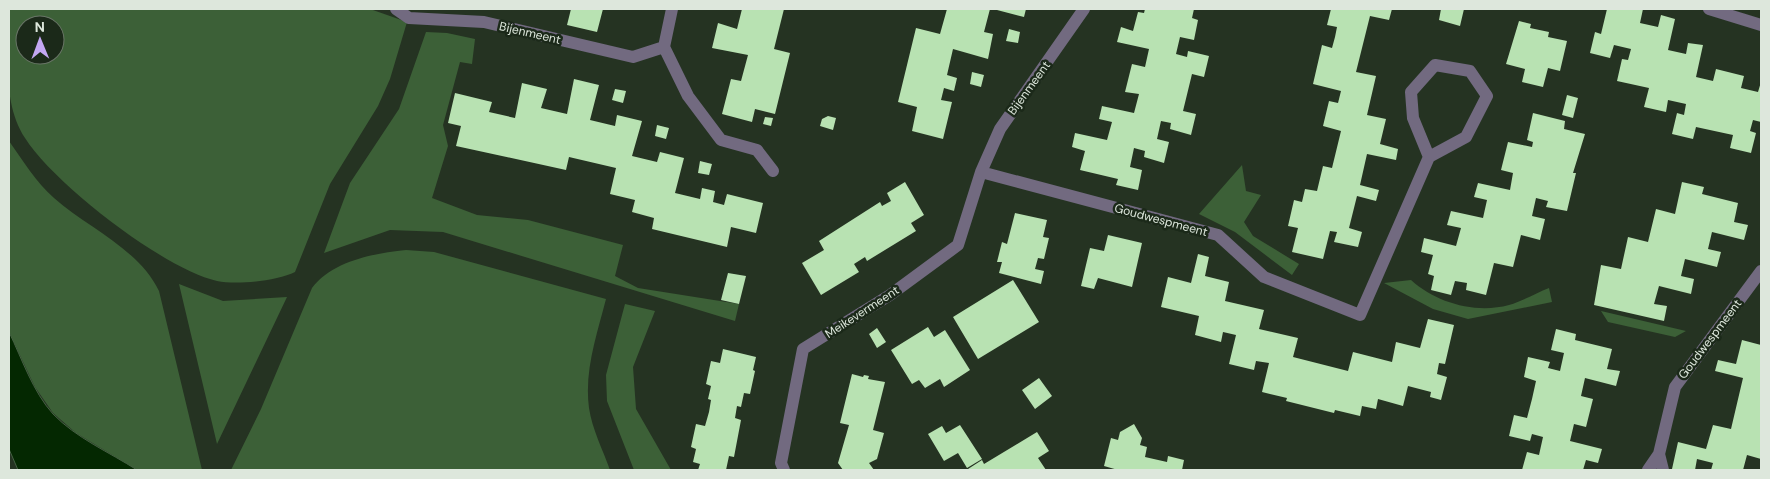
<svg xmlns="http://www.w3.org/2000/svg" width="1770" height="479" viewBox="0 0 1770 479" font-family="'DM Sans',sans-serif">
	<style>
		.green { fill: #3c6037; fill-rule: evenodd }
		.water { fill: #042801; stroke: #456143 }
		.building { fill: #b8e2b2 }
		.lines { fill: none; stroke-linecap: round; stroke-linejoin: round }
		.minor { stroke: #726a80; stroke-width: 12 }
		.labels { text-anchor: middle; dominant-baseline: central; stroke-width: 5; stroke-linejoin: round; paint-order: stroke }
		.street-label { font-size: 12px; fill: #dde7dc; stroke: #1b2919 }
	</style>
	<rect width="100%" height="100%" fill="#253322"/>
	<path class="green" d="M9,9H370L407,22L390,79L378,106L330,184L295,272C277,281 237,285 217,281C164,269 54,184 25,138C1,101 9,51 9,9ZM25,25H55V55H25Z
		M426,32L447,33L475,39L472,64L460,62L443,125L448,146L432,198L477,215L528,220L623,245L615,276L638,288L739,304L735,321L443,232L390,230L324,253L350,183L399,109Z
		M9,141C23,161 36,182 54,198C88,228 139,249 159,291L202,470H137L76,433L53,413L35,387L9,332Z
		M1242,165L1246,191L1261,195L1244,222L1253,236L1299,264L1292,275L1235,232L1199,214Z
		M406,250L434,252L606,299C597,334 584,371 589,408C592,429 603,450 610,470H231L261,409L312,288C332,261 375,253 406,250Z
		M1411,280C1436,303 1476,314 1509,305C1523,301 1536,293 1549,288L1552,302L1468,319L1433,309L1384,283Z
		M179,284L223,301L287,297L217,444Z
		M625,304L655,311L633,367L636,409L671,470H634L607,401L606,375Z
		M1601,311L1686,331L1675,337L1608,322Z"/>
	<path class="water" d="M9,332C22,359 33,392 53,414C76,438 109,452 137,470H18L9,449Z"/>
	<path class="building" d="M571,9H603L597,32L567,25Z
		M742,9H784L774,49L790,53L775,114L755,109L752,122L722,114L731,79L741,81L748,55L712,48L718,23L737,29Z
		M947,9H990L984,32L993,34L988,59L953,49L947,75L957,78L954,91L944,88L941,100L952,102L943,139L912,131L917,107L898,102L916,28L940,34Z
		M998,9H1026L1024,17L997,10Z
		M1145,9H1194L1192,18L1198,20L1194,40L1180,37L1176,54L1187,57L1188,51L1209,56L1204,77L1192,74L1183,111L1196,114L1191,135L1170,129L1171,123L1161,121L1157,139L1169,142L1164,163L1144,157L1145,151L1134,148L1130,167L1142,170L1138,190L1116,185L1118,179L1080,170L1085,151L1072,147L1075,133L1107,140L1112,122L1099,119L1102,106L1134,113L1139,94L1125,92L1132,64L1145,67L1149,49L1117,42L1121,27L1133,31L1138,12L1144,13Z
		M1331,9H1392L1389,20L1370,16L1356,72L1376,76L1367,115L1386,119L1380,144L1398,149L1396,160L1367,154L1360,185L1379,190L1376,201L1357,196L1349,228L1362,232L1358,247L1334,242L1337,232L1330,231L1323,259L1292,252L1298,228L1288,226L1294,200L1302,202L1305,189L1317,191L1323,166L1332,168L1341,131L1323,126L1329,101L1338,103L1341,91L1313,84L1322,45L1332,48L1335,37L1337,27L1327,25Z
		M1441,9H1464L1460,26L1439,20Z
		M1607,9H1643L1640,23L1658,27L1661,15L1675,19L1668,50L1686,54L1688,43L1703,45L1696,77L1713,81L1716,69L1744,76L1741,88L1758,92L1761,82V122L1753,120L1750,131L1756,133L1751,153L1730,148L1733,135L1696,127L1693,139L1672,134L1677,113L1684,115L1686,104L1668,100L1666,112L1644,107L1649,88L1617,81L1622,59L1628,60L1631,49L1614,45L1610,58L1590,53L1595,32L1601,34Z
		M1519,21L1531,24L1530,28L1549,32L1548,37L1567,41L1560,71L1548,68L1543,87L1522,82L1525,69L1506,64Z
		M1009,29L1020,32L1018,43L1006,41Z
		M972,72L984,75L981,87L970,84Z
		M574,79L599,85L590,120L615,126L617,115L642,121L632,156L657,162L660,152L684,158L675,193L700,199L702,188L715,191L713,202L724,205L727,194L763,203L756,233L731,227L727,247L652,229L654,218L632,212L635,200L610,194L616,168L569,157L566,170L456,146L461,126L448,123L455,93L492,102L489,112L515,118L522,83L547,89L541,108L567,114Z
		M615,89L626,91L623,103L612,100Z
		M1567,95L1578,98L1573,118L1562,115Z
		M1533,113L1565,121L1564,129L1585,134L1573,173H1576L1567,211L1546,207L1548,201L1536,198L1532,216L1545,219L1540,240L1521,235L1513,267L1494,263L1486,295L1466,290L1467,283L1455,281L1451,295L1431,290L1434,276L1428,274L1433,255L1421,252L1424,238L1456,246L1461,228L1447,225L1451,211L1483,218L1487,200L1474,197L1478,183L1510,190L1513,173L1501,170L1508,142L1532,147L1533,142L1527,140Z
		M828,116L836,118L833,130L820,126L822,119Z
		M765,117L773,118L771,126L763,124Z
		M657,125L669,128L666,139L655,136Z
		M700,161L712,164L709,175L698,173Z
		M905,182L924,215L911,223L916,231L867,261L865,257L854,264L859,272L821,295L802,263L824,250L819,241L880,202L882,206L891,201L887,193Z
		M1682,182L1704,187L1702,194L1738,203L1734,222L1748,225L1744,240L1712,232L1708,249L1721,252L1717,267L1685,259L1681,276L1694,279L1691,294L1659,286L1654,304L1667,306L1664,321L1594,305L1601,265L1621,269L1628,237L1648,242L1656,209L1675,214Z
		M1015,213L1047,220L1043,237L1049,238L1044,259L1038,258L1035,269L1044,271L1041,284L999,273L1002,262H997L1002,242L1007,244Z
		M1108,235L1142,243L1132,287L1098,278L1094,289L1081,286L1090,248L1104,251Z
		M1198,254L1209,257L1205,276L1229,282L1225,301L1264,310L1259,329L1298,338L1293,357L1348,371L1353,352L1392,362L1396,342L1420,348L1428,319L1454,325L1445,364L1439,363L1437,374L1447,377L1441,400L1430,397L1431,392L1408,386L1403,406L1378,399L1376,409L1362,406L1360,416L1335,410L1334,413L1286,401L1287,398L1262,392L1269,363L1256,361L1254,370L1229,364L1236,335L1223,332L1221,342L1195,335L1199,316L1161,307L1168,277L1191,283Z
		M728,273L746,276L739,304L721,300Z
		M1013,280L1039,322L978,359L953,317Z
		M928,327L934,337L945,330L970,370L944,387L940,379L925,388L919,380L912,384L891,350Z
		M877,328L886,342L877,348L869,334Z
		M1556,329L1576,334L1575,340L1612,349L1607,369L1620,371L1616,386L1585,378L1581,396L1593,399L1586,427L1574,424L1570,441L1602,449L1598,463L1586,460L1583,470H1522L1527,452L1539,455L1543,437L1532,434L1530,441L1509,436L1514,415L1527,418L1532,399L1536,381L1524,377L1528,357L1550,362L1548,368L1560,371L1564,353L1551,350Z
		M1742,340L1761,345V459L1747,455L1743,470H1711L1713,463L1697,459L1695,470L1672,469L1678,442L1706,449L1713,425L1731,429L1743,378L1715,371L1718,360L1736,364Z
		M723,349L756,357L753,370L755,371L750,394L744,393L741,407L737,406L735,418L741,420L734,457L729,456L726,470H698L700,464L693,462L696,449L691,447L696,424L705,426L709,412L711,400L708,399L711,386L706,384L711,361L720,363Z
		M852,374L863,377L864,375L869,376L868,379L885,382L873,430L884,433L877,459L869,463L874,470H843L838,463L849,425L840,423Z
		M1039,378L1052,396L1035,409L1022,390Z
		M1134,424L1142,438L1140,445L1147,447L1145,457L1167,462L1168,456L1184,460L1182,470H1118L1104,466L1111,438L1118,440L1120,432Z
		M960,425L982,459L967,468L958,453L944,461L928,434L942,426L946,433Z
		M1037,432L1049,451L1038,458L1046,470L968,469L982,460L984,464Z"/>
	<g class="lines">
		<path class="minor" d="M396,9L409,18L484,22L633,57L664,47
			M672,9L664,47L688,96L721,140L757,150L773,171
			M1709,9L1761,25
			M981,172L1218,235L1264,277L1360,315L1429,157L1466,137L1487,96L1470,71L1435,65L1411,92L1413,118L1429,157
			M784,470L781,463L803,349L890,295L958,245L981,172L1000,129L1084,9
			M1648,470L1659,454
			M1663,470L1659,454L1675,387L1761,271"/>
	</g>
	<g class="labels">
		<g class="street-label">
			<text transform="translate(530 33) rotate(13)">Bijenmeent</text>
			<text transform="translate(1029 88) rotate(-54)">Bijenmeent</text>
			<text transform="translate(1161 220) rotate(15)">Goudwespmeent</text>
			<text transform="translate(862 312) rotate(-33)">Meikevermeent</text>
			<text transform="translate(1710 339) rotate(-53)">Goudwespmeent</text>
		</g>
	</g>
	<rect width="1770" height="479" fill="none" stroke="#dde7dc" stroke-width="20"/>
	<g transform="translate(40 40) rotate(359)"><circle r="24" fill="#1b2919" stroke="#697567"/>
	<path d="M0-4L9 19L0 12L-9 19Z" fill="#c3a7f2"/>
	<text y="-8" font-size="14" font-weight="bold" text-anchor="middle" fill="#dde7dc">N</text>
	</g>
</svg>
